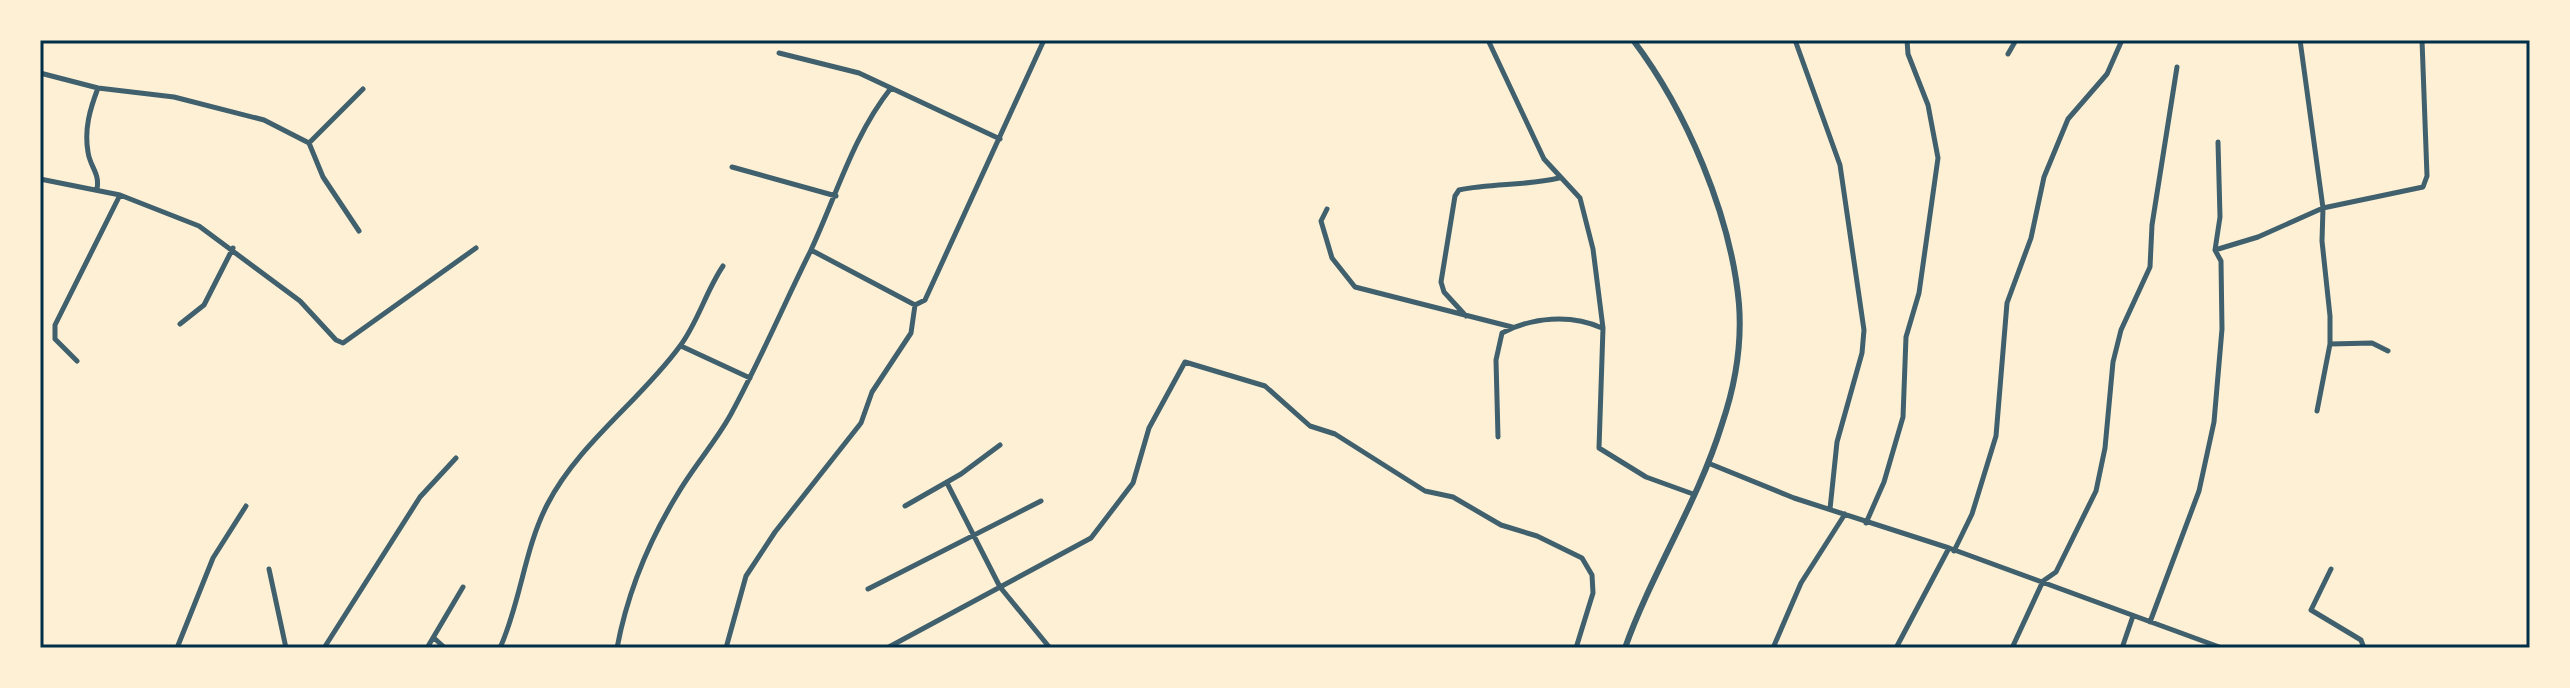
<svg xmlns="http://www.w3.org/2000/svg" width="2570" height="688" viewBox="0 0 2570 688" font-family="Arial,sans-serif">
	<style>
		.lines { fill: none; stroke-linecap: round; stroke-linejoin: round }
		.minor { stroke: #3f606c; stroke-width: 5 }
		.tertiary { stroke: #3f606c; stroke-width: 6 }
		.neatline { fill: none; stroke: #003049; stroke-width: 3 }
	</style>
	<rect width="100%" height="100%" fill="#fdf0d5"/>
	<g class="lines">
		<path class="minor" d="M1488,40L1544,159L1580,198L1593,249L1603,328L1599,448L1646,477L1693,494
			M1795,40L1840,165L1864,330L1862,353L1837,442L1830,509
			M2300,40L2323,208L2322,241L2330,316V344L2317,411
			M779,53L859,73L1000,139
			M2008,54L2016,40
			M40,73L98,88L174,97L264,120L309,143L323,177L359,231
			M309,143L363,89
			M732,167L836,196
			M40,179L120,195L199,226L300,301L336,340L343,343L476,248
			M97,189C100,173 90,167 88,152C84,129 90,109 98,88
			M1327,209L1321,221L1332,258L1355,287L1512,327
			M811,250C837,194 853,136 891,88
			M2215,250L2258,237L2323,208L2423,187L2427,176L2422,40
			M1466,316L1444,292L1441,282L1455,196L1459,190C1492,183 1525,186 1559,178
			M180,324L204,305L233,248
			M2330,344L2372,343L2388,351
			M681,346L750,378
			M77,361L55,339V325L120,195
			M1498,437L1496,360L1502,333C1532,317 1571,314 1602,328
			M1708,463L1794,498L1949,548L2222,648
			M947,483L1000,587L1050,648
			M905,506L961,474L1000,445
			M1866,523L1884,482L1903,417L1906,337L1919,293L1938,158L1928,105L1908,54L1907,40
			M1954,551L1972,514L1996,436L2007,303L2031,238L2044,177L2068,119L2107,74L2122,40
			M269,569L286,648
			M2331,569L2311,610L2361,640L2364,648
			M868,589L1041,501
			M2150,622L2199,491L2214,422L2222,329L2221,261L2215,250L2220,217L2218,142
			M434,638L445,648
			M177,648L213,558L246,506
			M324,648L420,497L456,458
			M427,648L463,587
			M500,648C521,601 524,550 547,505C579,443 640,401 680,346C698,322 706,291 723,266
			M617,648C627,595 649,541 677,495C693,467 715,443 731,414C760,361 784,304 811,250L915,305L925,300L1044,40
			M726,648L746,576L775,532L861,423L872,392L911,333L915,305
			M887,648L1091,538L1133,483L1149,428L1185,362L1265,386L1310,426L1335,434L1425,491L1453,497L1501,525L1537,536L1582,558L1592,575L1593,593L1576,648
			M1773,648L1801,583L1845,514
			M1896,648L1949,548
			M2012,648L2043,581L2056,572L2096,491L2105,448L2113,362L2121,330L2150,267L2152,225L2177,67
			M2122,648L2133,616"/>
		<path class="tertiary" d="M1625,648C1652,572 1698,502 1722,424C1735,386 1742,344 1739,304C1731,215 1686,110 1633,40"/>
	</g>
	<rect width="2570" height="688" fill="none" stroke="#fdf0d5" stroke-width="84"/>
	<rect x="42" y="42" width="2486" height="604" class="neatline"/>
</svg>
